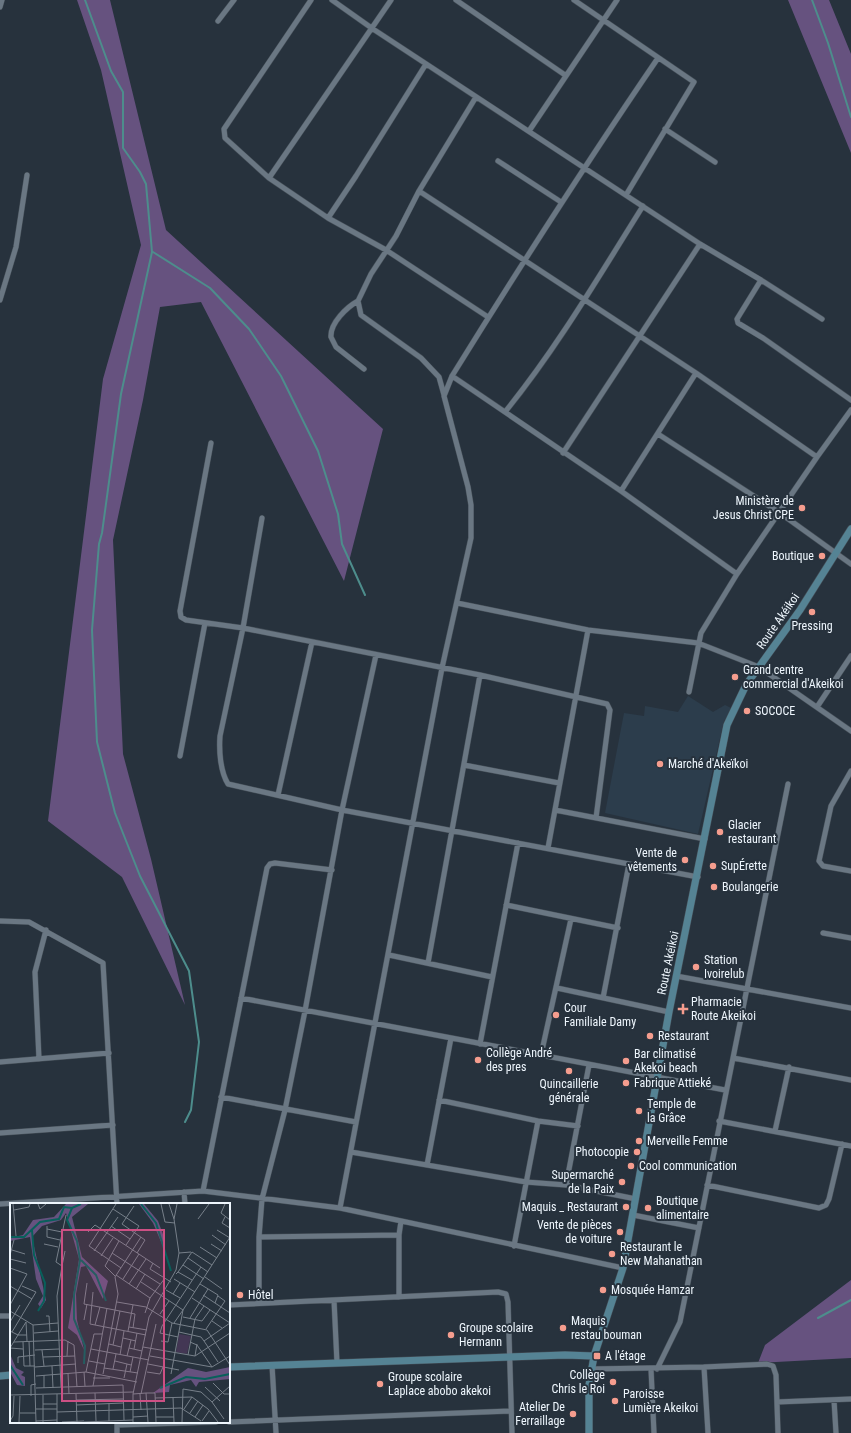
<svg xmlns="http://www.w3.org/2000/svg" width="851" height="1433" viewBox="0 0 851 1433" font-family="'Roboto Condensed',sans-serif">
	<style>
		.built { fill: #2c3d4c }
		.forest { fill: #66527f }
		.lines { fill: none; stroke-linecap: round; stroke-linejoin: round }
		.stream { stroke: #4d8d8c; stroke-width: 2 }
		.street-casing { stroke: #454f58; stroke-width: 6 }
		.secondary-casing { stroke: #454f58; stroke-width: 8 }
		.street { stroke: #6a7783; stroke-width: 5 }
		.secondary { stroke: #558394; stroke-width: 7 }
		.poi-dot { fill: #f59d8e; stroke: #27323d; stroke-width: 1.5 }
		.labels { text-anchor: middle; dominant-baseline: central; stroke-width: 4; stroke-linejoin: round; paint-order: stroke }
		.poi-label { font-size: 12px; fill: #eef6fd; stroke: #27323d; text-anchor: start }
		.street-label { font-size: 12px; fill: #eef6fd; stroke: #27323d }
		.inset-river { fill: none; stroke: #08605b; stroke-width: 2 }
		.inset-road { fill: none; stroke: #77808a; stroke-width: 1 }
		.view { fill: #cd5084; fill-opacity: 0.15; stroke: #cd5084; stroke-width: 2 }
		.inset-edge { fill: none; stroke: #eef6fd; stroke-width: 2 }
	</style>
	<rect width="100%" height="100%" fill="#27323d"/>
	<path class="built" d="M688,696L713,712L725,705L733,709L724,721L698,834L605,813L624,713L644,716L645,706L678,712Z"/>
	<path class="forest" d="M77,0H110L166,230L383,429L344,581L201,302L160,307L143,400L113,540L123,754L151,859L185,1005L122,877L48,821L103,379L141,245L101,70Z
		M788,0H829L851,54V153Z
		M851,1280V1358L758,1363L765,1345Z"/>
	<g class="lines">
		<path class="stream" d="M85,0L111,71L123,92V148L140,172L146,184L152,252L121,394L102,533L99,544L92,630L97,742L115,813L140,876L189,971L199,1042L191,1110L185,1122
			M812,0L828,43L851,117
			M153,252L210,288L249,329L281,376L318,451L338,514L342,544L365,595
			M818,1318L851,1300"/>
		<defs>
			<path id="street" d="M311,0L224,129L225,138L269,178L328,218L386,250L488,317
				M332,0L373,29L700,244L761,280L822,319
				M456,0L565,75
				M574,0L694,82L626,195
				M0,7L2,0
				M218,21L234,0
				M665,129L715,162
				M529,131L617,0
				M498,161L561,202
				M269,178L391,0
				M419,191L696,373L817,457
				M328,218L356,176L426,64
				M761,280L737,319L738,323L763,338L851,400
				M0,300L16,247L27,175
				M358,301C347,307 330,323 331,337L336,347L364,369
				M452,376L621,491L737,574L817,457L851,410
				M444,395L439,377L421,358L361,315L358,301L371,274L396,236L419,191L476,97
				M505,412C557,348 599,276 643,206
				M658,434L780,513L851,564
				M211,443L180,611L181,617L186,620L243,628L480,675L607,704L610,710L596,818
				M563,453L700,244
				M621,491L696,373
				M262,518L243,628L220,736C219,750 220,771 228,784L342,810L698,877
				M457,603L588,630L698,643L759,667L851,731
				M689,692L701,633L737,574
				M817,707L851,656
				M180,756L205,623
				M464,765L559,783
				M851,771L831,806L819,861L823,866L851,871
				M278,795L312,642
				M555,810L705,839
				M548,848L588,630
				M506,905L618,928
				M0,921L29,922L103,963L117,1204
				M823,933L851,938
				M389,955L492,977
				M428,963L480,675
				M676,976L851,1008
				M557,988L669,1012
				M241,998L725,1090
				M603,998L629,864
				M480,1044L518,843
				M541,1055L571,919
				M733,1058L851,1080
				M39,1059L35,972L46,930
				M0,1062L109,1053
				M221,1097L356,1122
				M439,1100L538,1121L578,1126
				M719,1121L851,1146
				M775,1131L789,1067
				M0,1133L113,1125
				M351,1152L526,1182L566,1185L636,1199
				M427,1165L451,1038
				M566,1185L589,1065
				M707,1185L819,1208L826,1205L829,1199L842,1144
				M203,1191L267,868L270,864L275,863L332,870
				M184,1192L185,1204
				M0,1204L203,1191L340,1208L623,1268
				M340,1208L442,668L471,538V505L468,487L444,396L452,376C519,268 587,162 658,58
				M633,1215L699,1228
				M259,1237L399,1235
				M514,1246L538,1121
				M399,1297V1235L401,1221
				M334,1300L337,1363
				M259,1303V1237L262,1199L285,1110L305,1011L342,810L376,655
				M229,1305L498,1292L506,1294L508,1302L512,1433
				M0,1316H11
				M272,1365L276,1433
				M704,1367L767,1364L773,1366L776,1375L778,1433
				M592,1369L704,1367L708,1433
				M651,1369L654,1433
				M657,1369L680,1322L788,784
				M834,1400L836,1433
				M777,1402L851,1399
				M229,1422L511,1411
				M117,1423V1433
				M117,1425L216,1422"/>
			<path id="secondary" d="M229,1367L565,1355L594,1356
				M0,1376L11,1375
				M589,1433V1385L594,1356L623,1268L669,1012L727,725L746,685L800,610L851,529"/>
		</defs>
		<use href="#street" class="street-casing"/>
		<use href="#secondary" class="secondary-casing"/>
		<use href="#street" class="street"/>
		<use href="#secondary" class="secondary"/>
	</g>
	<g class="poi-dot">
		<circle cx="802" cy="508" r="4"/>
		<circle cx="822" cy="556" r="4"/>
		<circle cx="812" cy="612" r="4"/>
		<circle cx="735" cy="677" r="4"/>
		<circle cx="747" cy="711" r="4"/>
		<circle cx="660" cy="764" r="4"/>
		<circle cx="720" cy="832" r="4"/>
		<circle cx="685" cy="860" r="4"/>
		<circle cx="713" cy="866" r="4"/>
		<circle cx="714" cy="887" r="4"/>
		<circle cx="696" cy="967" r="4"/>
		<path d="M681 1003h4v4h4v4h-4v4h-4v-4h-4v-4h4z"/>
		<circle cx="556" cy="1015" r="4"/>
		<circle cx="650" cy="1036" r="4"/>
		<circle cx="478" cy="1060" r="4"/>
		<circle cx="626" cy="1061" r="4"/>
		<circle cx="569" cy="1071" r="4"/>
		<circle cx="626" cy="1083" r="4"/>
		<circle cx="639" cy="1111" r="4"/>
		<circle cx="639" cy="1141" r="4"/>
		<circle cx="637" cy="1152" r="4"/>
		<circle cx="631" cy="1166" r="4"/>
		<circle cx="622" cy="1182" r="4"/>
		<circle cx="626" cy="1207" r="4"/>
		<circle cx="648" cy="1208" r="4"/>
		<circle cx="620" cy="1232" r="4"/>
		<circle cx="612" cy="1254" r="4"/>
		<circle cx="603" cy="1290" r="4"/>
		<circle cx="240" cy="1295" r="4"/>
		<circle cx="563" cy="1328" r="4"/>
		<circle cx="451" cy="1335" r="4"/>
		<rect x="593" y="1352" width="8" height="8" rx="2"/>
		<circle cx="613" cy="1382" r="4"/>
		<circle cx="380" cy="1384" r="4"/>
		<circle cx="615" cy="1401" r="4"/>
		<circle cx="573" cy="1414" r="4"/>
	</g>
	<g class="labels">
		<g class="poi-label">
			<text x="794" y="501" text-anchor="end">Ministère de<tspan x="794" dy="14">Jesus Christ CPE</tspan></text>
			<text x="814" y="556" text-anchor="end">Boutique</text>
			<text x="812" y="626" text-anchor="middle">Pressing</text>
			<text x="743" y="670">Grand centre<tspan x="743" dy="14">commercial d'Akeikoi</tspan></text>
			<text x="755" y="711">SOCOCE</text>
			<text x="668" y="764">Marché d'Akeïkoi</text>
			<text x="728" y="825">Glacier<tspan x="728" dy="14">restaurant</tspan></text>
			<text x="677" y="853" text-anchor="end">Vente de<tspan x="677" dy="14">vêtements</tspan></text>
			<text x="721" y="866">SupÉrette</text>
			<text x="722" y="887">Boulangerie</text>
			<text x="704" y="960">Station<tspan x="704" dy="14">Ivoirelub</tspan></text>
			<text x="691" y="1002">Pharmacie<tspan x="691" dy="14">Route Akeikoi</tspan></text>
			<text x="564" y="1008">Cour<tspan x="564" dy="14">Familiale Damy</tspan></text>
			<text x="658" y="1036">Restaurant</text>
			<text x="486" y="1053">Collège André<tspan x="486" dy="14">des pres</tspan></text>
			<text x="634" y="1054">Bar climatisé<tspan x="634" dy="14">Akekoi beach</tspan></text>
			<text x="634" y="1083">Fabrique Attieké</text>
			<text x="569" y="1084" text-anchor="middle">Quincaillerie<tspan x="569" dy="14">générale</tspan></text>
			<text x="647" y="1104">Temple de<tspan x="647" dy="14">la Grâce</tspan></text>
			<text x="647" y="1141">Merveille Femme</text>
			<text x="629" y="1152" text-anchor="end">Photocopie</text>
			<text x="639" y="1166">Cool communication</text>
			<text x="614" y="1175" text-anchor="end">Supermarché<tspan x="614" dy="14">de la Paix</tspan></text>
			<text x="656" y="1201">Boutique<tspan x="656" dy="14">alimentaire</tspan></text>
			<text x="618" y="1207" text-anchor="end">Maquis _ Restaurant</text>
			<text x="612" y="1225" text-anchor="end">Vente de pièces<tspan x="612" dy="14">de voiture</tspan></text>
			<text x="620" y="1247">Restaurant le<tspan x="620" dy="14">New Mahanathan</tspan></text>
			<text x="611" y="1290">Mosquée Hamzar</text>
			<text x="248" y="1295">Hôtel</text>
			<text x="571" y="1321">Maquis<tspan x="571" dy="14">restau bouman</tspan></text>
			<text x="459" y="1328">Groupe scolaire<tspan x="459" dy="14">Hermann</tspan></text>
			<text x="605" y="1356">A l'étage</text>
			<text x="605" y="1375" text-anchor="end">Collège<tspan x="605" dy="14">Chris le Roi</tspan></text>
			<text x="388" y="1377">Groupe scolaire<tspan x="388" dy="14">Laplace abobo akekoi</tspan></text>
			<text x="623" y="1394">Paroisse<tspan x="623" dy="14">Lumière Akeikoi</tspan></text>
			<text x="565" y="1407" text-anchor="end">Atelier De<tspan x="565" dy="14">Ferraillage</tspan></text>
		</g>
		<g class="street-label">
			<text transform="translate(778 621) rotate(-55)">Route Akéikoi</text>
			<text transform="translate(668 963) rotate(-78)">Route Akéikoi</text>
		</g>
	</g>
	<g transform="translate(10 1203)">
		<rect width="220" height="220" fill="#27323d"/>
		<path d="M169,131L181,133L177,151L166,149Z" fill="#433754"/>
		<path d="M56,1H78L62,14L72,54L98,78L93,96L76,63L71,64L66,91L67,117L74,147L67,132L58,125L69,56L56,10L51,17L32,23L22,34L36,97L31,105L28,101L33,93L26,76L20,34L0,38V35L13,32L23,17L44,14ZM129,1H134L148,18L154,34L155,48L143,20ZM0,151L6,165L14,169L11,172L15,174V183L7,182L0,169ZM220,164V176L189,179L186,184L181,177L160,182L159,189L143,190L178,165L196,169Z" fill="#66527f"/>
		<path class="inset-river" d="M131,1L146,20L161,68M62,5L57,17L67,38L70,57L64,92V116L75,143L74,161M22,27L24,52L35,80L34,98L28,108M0,34H14L30,19L49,16L54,4L62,5L71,1M71,57L86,72L96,98M0,162L13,182M150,185L176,174L195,176L220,171"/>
		<path class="inset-road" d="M3,1L6,33M28,1L30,6L36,1M106,1L79,43L111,65M151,1L155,19L165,20M159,1L164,16M215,1L211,10L220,17M124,3L112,21L135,37L127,50M103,6L129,23L116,42M4,7L19,4L20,1M215,14L212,20L220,25M188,16L199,1M37,23V34L50,37M101,23L120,36M37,26L52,29M207,27L220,35M78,29L85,22L150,65M202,32L216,42M34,41L48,44M201,41L212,48M190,44L207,55M2,47L15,51M84,48L108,14M102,50L150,81M169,50L181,49M0,52L4,37M91,53L103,35M178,55L198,69M0,56L16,60M143,60L140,66L161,79M173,62L194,76M52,63L55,48M0,65L17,71L0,102M168,69L182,49L202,62M166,71L168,69L182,77M106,72L140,95L155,75M105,73L95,63L109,38M195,74L212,86M113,76L129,51M164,76L185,89M131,79L173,107L220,34M77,80L74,101L125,111L123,125M119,81L136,56M190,81L208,92L205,100M0,83L22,96M126,86L135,71M156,87L170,95M83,89L80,121L136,132M163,91L170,80M193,92L220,110M182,95L220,120M107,99L136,104L162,120L197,127L220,162M0,108L23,122L48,120M135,110L140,95M150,111L159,98M36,113H39L40,129M173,114L192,118L200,107M180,115L198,86M74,117L77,101M202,118L212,125M0,119L10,102M16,119L17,138M164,120L173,107M23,122L26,219M85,122L90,104M119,124L137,127M196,126L215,98L208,93M0,128L8,132H17M118,128L123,102M2,129L26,89L12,83M169,129L191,134L194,138M24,130L48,128M168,134L150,130L152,123L191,64M113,135L126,138M19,138L20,163M151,138L158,139L162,120M4,139L55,137L64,142L67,184M13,139L14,163H25M180,139L187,142L202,164M99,141L111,144M103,142L110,108M133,144L185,153L220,130M119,145L132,148M13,146L0,145L16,119M81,146L139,157M124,146L127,130M25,147L49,146M32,147L34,163M110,152L114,128M178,152L185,116L194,103M57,153L58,138M117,153L121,137M140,153L202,164L220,153M185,153L187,141M33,154L65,153M79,158L95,161M105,158L121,162M208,159L194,138L220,120M8,160V154L25,152M138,161L169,167M42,163L43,185M25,164L66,161M94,165L128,170M103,166L106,151M74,169L75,183M76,169L84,131H92M120,169L123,154M137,169L150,171L153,164M58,170L59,191M93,171L108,91L105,74L131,34M161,171L173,107M34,172V185M26,173L76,169L127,179M83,175H100M114,175L117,161M203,180L214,191H220M83,183L97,105M51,184L47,93L52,63L46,59L56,12M195,184L210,198M26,185L113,182L114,217M85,190L86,218M136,190H145L146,219M47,191V219M66,191L67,219M123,191L136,190L138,219M130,191L131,207M131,191L146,121M0,192L123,189M21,193V182L26,181M163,194L164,219M145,195L182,194L198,206L208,219M66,197L113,196M202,199L220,183M99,200V218M33,201H47M66,202L113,200M26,206H47M174,206L182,194M47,209L171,205L191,218M10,210H26M180,210L188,198M123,214L138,213M146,214H164M185,214L193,202M0,218L3,213L4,193M26,218L47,217M192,218L199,208M9,219L10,193M33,219V192M52,219L74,218M74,219L123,217M123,219V191L139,114L166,67L169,50L164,16L167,1M172,219L173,186L191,189L202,199L214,216"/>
		<path class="view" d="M52,27H154V198H52Z"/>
		<rect width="220" height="220" class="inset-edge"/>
	</g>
</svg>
